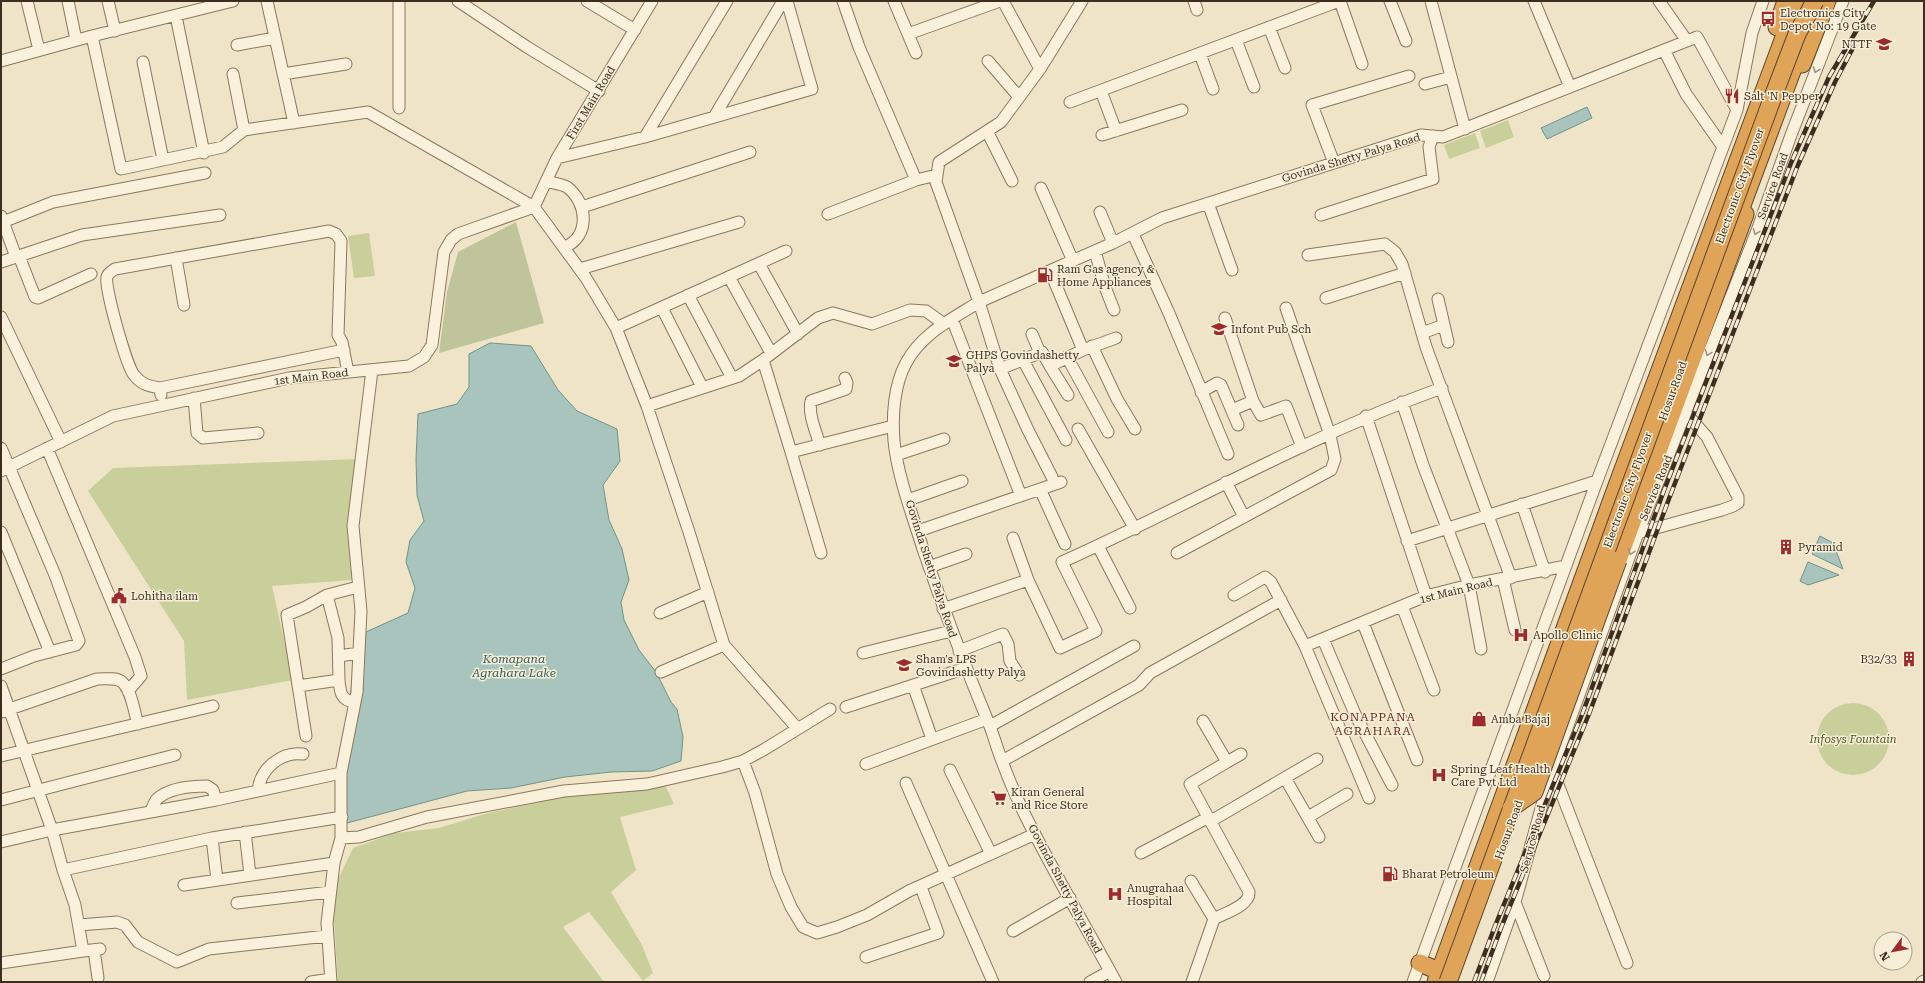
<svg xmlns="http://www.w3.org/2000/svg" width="1925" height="983" viewBox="0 0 1925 983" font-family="'Roboto Serif',serif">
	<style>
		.green { fill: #c9cf9b }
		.cemetery { fill: #bfc49a }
		.water { fill: #a9c4bc; stroke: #6f938a }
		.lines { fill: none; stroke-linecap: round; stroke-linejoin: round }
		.minor-casing { stroke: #8d765c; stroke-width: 13 }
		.highway-casing { stroke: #5b4430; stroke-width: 19 }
		.minor { stroke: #faf1dc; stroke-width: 11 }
		.highway { stroke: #e0a458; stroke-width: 17 }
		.rail-casing { stroke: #3d2e20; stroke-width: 4.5 }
		.rail { stroke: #f7eed8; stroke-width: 3; stroke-dasharray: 9; stroke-linecap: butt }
		.highway-bridge-casing { stroke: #5b4430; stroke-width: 19; stroke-linecap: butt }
		.highway-bridge { stroke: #e0a458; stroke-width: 17 }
		.oneway { stroke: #9c907e }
		.labels { text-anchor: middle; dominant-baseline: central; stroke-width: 3; stroke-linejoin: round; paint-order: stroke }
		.poi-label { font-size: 11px; fill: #3d2e20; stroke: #f7eed8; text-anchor: start }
		.street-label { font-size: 11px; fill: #3d2e20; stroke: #f7eed8 }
		.park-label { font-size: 11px; font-style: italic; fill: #4d5a26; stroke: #f7eed8 }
		.water-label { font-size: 12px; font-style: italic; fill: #2f5d5a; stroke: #f7eed8 }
		.neighbourhood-label { font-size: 12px; letter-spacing: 1px; fill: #6b2e1e; stroke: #f7eed8 }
	</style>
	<rect width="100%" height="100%" fill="#f0e4c8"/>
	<path class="green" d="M1508,120L1514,137L1486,148L1480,131Z
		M1475,133L1480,148L1449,159L1444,145Z
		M369,233L375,276L354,278L348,236Z
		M360,459L347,530L352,580L272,586L293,680L187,700L184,641L88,491L113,468Z
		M1817 739a36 36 0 1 1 72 0a36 36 0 1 1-72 0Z
		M665,785L674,804L620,817L636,870L611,892L642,945L653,973L643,981L589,912L563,927L604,982H338L332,892L353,848L395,833L439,828L488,813L578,794Z"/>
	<path class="cemetery" d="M516,222L544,323L439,353L447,292L458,252Z"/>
	<path class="water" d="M1587,107L1592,118L1547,139L1541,128Z
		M490,343L531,346L558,390L577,411L617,429L620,461L603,485L609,520L622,549L629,580L621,602L624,620L639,650L656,672L671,702L677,709L683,737L681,761L652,771L611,772L565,777L511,788L467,791L336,826L357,636L408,613L415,588L406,562L410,540L424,521L417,495L416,459L418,414L457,404L469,387V354Z
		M1820,536L1833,543L1843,569L1812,554Z
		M1808,562L1839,575L1808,585L1800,581Z"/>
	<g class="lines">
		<defs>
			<path id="minor" d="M27,1L39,50
				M68,1L76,40
				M108,1L115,31
				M267,1L294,123
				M458,1L527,47L599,91
				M587,1L635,30
				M843,1L859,47L916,180
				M894,1L916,53
				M1003,1L1040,69
				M1082,1L1040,69L1001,122L939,162L936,182L979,302C952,319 921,334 906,363C894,385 892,416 894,441C897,474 913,517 923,549C943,608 965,666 989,724C994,736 997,749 1002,761C1009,780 1017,799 1026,817C1054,873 1086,927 1116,982
				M1194,1L1197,10
				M1340,1L1362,64
				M1390,1L1406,41
				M1431,1L1465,129
				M1534,1L1570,87
				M1659,1L1687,41
				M176,16L204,153
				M1269,27L1285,68
				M908,34L1000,1
				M92,36L233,1
				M1236,40L1254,87
				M237,45L275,38
				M1664,50L1686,94L1723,147
				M1200,54L1213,89
				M1,61L92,36L121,169L223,147L244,130L368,112L534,207L586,278L616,328L647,406L689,532L724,645L797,728
				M988,61L1019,97
				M143,62L163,160
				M233,74L244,130
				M283,74L346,64
				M1425,84L1451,77
				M1101,91L1116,131
				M1070,102L1339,1
				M399,108V1
				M714,117L783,1
				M987,131L1012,181
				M1102,135L1182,110
				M645,137L727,1
				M557,158L645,137L812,89L787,1
				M1334,163L1312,105L1409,76
				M546,181C553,183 562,184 567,187C588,203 590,236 565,247
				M1041,188L1073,261
				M1208,203L1232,270
				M534,207L557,158L652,1
				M582,207L750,152
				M1100,212L1113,243
				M828,214L916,180L937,175
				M1321,215L1433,179L1429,147L1433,136
				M3,222L53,202L205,173
				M1133,234L1168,311L1228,454
				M1095,251L1105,287L1114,310
				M1308,255L1385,244L1395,252L1402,264L1426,347L1511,578
				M19,256L35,297L38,298L91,274
				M16,257L82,235L220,215
				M176,258L184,305
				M1,262L16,257L1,216
				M759,264L798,334
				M580,269L739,222
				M1050,271L1083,350
				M729,277L771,353
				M688,295L732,378
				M1326,298L1405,273
				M1438,299L1448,342
				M662,308L702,387
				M1,317L61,442
				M1225,318L1253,401
				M952,319L1021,496
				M616,328L786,251
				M1422,333L1444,325
				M1032,334L1040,353
				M1092,346L1117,399L1135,429
				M1067,357L1108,432
				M763,360L791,452L893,426
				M1023,360L1066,440
				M1050,366L1068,395
				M1000,369L1042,352L1050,366L1083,350L1116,338
				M160,388C149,386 142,385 134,375C127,367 104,287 107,277C108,273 112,271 115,269L329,231L336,234L341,241L338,335L342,342L348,372
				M1201,392L1217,383L1221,385L1238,425
				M161,395L160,388L344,350
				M194,398L197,433L203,438L258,433
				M1402,402L1423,465L1469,585L1481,649
				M647,406L739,376L763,360L818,318L833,313L872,324L910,310L926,311L944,324
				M1232,410L1253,401L1261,415L1286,406L1302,447
				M1366,416L1426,596
				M1078,429L1135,529
				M820,445C816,432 808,414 811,401L846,389L847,383L845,378
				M1,448L55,575L79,641L76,645L34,656L1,669
				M47,448L135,657L141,676L128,691
				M791,452L821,553
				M896,455L944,439
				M1,471L113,416L289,378L409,366L424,357L432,345L444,252L451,240L458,234L534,207
				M1052,477L1028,430L1000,369L979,302L1113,243L1162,218L1421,135L1443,137L1697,37L1737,110
				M1226,482L1244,517
				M1040,489L1065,544
				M908,500L962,481
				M1522,504L1545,572
				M918,531L1061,482
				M1,532L50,652
				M1638,533L1722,510L1733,506L1738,503V497L1707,437L1686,413
				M1013,538L1028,580L1060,648L1096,631L1062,562C1189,505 1310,435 1442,388
				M1407,541L1597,481
				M1098,546L1130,608
				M1177,553L1331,470L1335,459L1330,435L1286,308
				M929,567L966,554
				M1503,579L1515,630
				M1234,595L1265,577L1271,582L1305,646L1369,798
				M1402,606L1434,690
				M943,609L1028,580
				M660,613L708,592
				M1363,623L1417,760
				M1323,639L1355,714L1392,785
				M1305,646L1426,596L1469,585L1566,566
				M959,651L1003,634L1008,644L1010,661L1019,675
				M863,653L951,631
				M339,656L359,653
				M661,672L724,645
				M339,680C340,692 341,701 355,702
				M913,685L932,739
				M1,686L52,830L63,870L75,905L83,951L100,949
				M298,686L339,680L338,638L327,595
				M846,707L966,668
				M1,712L97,679C105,679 116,677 122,682C132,691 134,712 138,724
				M1203,721L1227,762L1241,754
				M990,726L1134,646
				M306,736L287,615L306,607L327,595L358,587
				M1,756L213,706
				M743,761L755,793L777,874L791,907L803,927L817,933L837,927L867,915L909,891L1035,834
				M1002,761L1139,685L1150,673L1281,600
				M866,764L987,719
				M1552,769L1627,963
				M950,770L991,854
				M341,773L357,692L361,611L353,526L372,370
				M1285,778L1319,837
				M906,783L993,982
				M258,791C260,769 281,751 303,754
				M1,800L175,755
				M151,811C153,807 154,802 157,799C169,788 192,786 207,786L213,790L216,800
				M1308,817L1347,794
				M1211,821L1317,759
				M245,832L250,875
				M212,838L217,880
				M341,838L359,837L427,817L564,791L647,784L722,767L743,761L765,749L830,709
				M1,842L52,830L216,800L341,773V838L334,863L184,885
				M1141,853L1209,817
				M63,870L212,838L342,817
				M1191,881L1214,919
				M1515,902L1544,976
				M237,903L330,892
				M79,925L117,922L125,925L138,942L177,962L209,949L327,936
				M1013,931L1070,898
				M94,950L98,978
				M866,957L938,933L921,887
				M1,963L83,951
				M311,982L331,979
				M331,982L327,923L334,863
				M1090,982L1110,971
				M1192,982L1214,919C1224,913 1250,906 1249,892L1190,784L1227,762
				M1413,982L1597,481L1737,110L1752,33L1763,1
				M1487,982L1515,902L1552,769L1638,533L1758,228L1791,135L1843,1
				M1922,982L1924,981"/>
			<path id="highway" d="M1777,27L1786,1
				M1802,64L1827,1
				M1735,224L1792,71L1799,47
				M1618,560L1745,214
				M1420,963L1434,969
				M1436,982L1618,483L1792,16L1801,1"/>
		</defs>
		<use href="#minor" class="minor-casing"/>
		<use href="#highway" class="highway-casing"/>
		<use href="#minor" class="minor"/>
		<use href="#highway" class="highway"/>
		<defs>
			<path id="rail" d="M1474,982L1495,926L1583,712L1663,493L1791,163L1829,77L1874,1
				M1481,982L1501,928L1589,714L1670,496L1798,165L1835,82L1854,46"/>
		</defs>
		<use href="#rail" class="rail-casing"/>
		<use href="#rail" class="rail"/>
		<defs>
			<path id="highway-bridge" d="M1511,808L1534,792L1618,560
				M1448,982L1771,102L1797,34L1815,1"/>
		</defs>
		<use href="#highway-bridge" class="highway-bridge-casing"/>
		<use href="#highway-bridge" class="highway-bridge"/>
	</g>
	<defs><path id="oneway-chevron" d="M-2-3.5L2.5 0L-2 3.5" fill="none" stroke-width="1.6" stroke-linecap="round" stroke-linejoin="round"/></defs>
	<g class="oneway">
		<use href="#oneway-chevron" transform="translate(1816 70) rotate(111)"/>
		<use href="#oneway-chevron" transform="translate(1756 232) rotate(111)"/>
		<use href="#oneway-chevron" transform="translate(1708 353) rotate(111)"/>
		<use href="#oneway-chevron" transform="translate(1631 552) rotate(110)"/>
	</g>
	<defs>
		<symbol id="bus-bare" viewBox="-9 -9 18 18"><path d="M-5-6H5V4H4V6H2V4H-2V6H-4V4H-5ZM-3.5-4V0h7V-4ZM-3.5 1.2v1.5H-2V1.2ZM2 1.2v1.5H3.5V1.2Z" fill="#9e2a2b" stroke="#f7eed8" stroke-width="2.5" paint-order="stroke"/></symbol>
		<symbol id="university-bare" viewBox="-9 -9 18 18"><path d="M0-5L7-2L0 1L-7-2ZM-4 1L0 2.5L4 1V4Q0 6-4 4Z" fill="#9e2a2b" stroke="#f7eed8" stroke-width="2.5" paint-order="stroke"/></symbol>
		<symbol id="restaurant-bare" viewBox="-9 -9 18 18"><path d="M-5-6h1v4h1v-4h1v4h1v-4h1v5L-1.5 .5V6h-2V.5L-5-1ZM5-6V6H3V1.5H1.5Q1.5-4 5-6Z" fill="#9e2a2b" stroke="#f7eed8" stroke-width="2.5" paint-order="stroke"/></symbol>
		<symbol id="fuel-bare" viewBox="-9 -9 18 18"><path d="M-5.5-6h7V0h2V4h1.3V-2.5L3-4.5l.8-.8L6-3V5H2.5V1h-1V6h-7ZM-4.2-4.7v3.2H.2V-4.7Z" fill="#9e2a2b" stroke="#f7eed8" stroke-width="2.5" paint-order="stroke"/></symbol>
		<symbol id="school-bare" viewBox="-9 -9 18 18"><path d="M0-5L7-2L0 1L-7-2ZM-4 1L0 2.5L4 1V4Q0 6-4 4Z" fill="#9e2a2b" stroke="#f7eed8" stroke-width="2.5" paint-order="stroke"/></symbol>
		<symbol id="building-bare" viewBox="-9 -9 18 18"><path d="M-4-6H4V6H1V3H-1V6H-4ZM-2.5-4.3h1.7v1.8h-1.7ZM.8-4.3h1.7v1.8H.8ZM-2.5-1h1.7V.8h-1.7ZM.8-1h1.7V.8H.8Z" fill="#9e2a2b" stroke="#f7eed8" stroke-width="2.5" paint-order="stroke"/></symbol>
		<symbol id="civic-bare" viewBox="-9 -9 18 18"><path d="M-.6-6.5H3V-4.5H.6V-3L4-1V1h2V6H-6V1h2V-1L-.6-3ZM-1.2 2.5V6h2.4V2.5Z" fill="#9e2a2b" stroke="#f7eed8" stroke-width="2.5" paint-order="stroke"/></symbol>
		<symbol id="hospital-bare" viewBox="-9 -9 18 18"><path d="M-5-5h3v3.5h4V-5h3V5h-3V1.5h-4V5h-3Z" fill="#9e2a2b" stroke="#f7eed8" stroke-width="2.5" paint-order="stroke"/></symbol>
		<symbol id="shop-bare" viewBox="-9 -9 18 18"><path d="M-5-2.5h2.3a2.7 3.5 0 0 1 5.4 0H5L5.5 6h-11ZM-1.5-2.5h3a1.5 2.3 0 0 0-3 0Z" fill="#9e2a2b" stroke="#f7eed8" stroke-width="2.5" paint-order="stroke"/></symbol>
		<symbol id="supermarket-bare" viewBox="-9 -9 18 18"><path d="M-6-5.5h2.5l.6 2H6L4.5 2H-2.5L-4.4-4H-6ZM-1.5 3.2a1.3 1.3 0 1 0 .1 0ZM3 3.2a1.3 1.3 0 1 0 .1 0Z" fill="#9e2a2b" stroke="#f7eed8" stroke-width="2.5" paint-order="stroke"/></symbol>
	</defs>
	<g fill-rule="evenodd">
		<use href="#bus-bare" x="1757" y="8" width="22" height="22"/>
		<use href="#university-bare" x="1873" y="33" width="22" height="22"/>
		<use href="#restaurant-bare" x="1721" y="85" width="22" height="22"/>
		<use href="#fuel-bare" x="1034" y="264" width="22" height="22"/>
		<use href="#school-bare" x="1208" y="318" width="22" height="22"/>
		<use href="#school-bare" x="943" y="350" width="22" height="22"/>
		<use href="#building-bare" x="1775" y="536" width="22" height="22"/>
		<use href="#civic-bare" x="108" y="585" width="22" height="22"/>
		<use href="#hospital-bare" x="1510" y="624" width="22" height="22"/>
		<use href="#building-bare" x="1898" y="648" width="22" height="22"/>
		<use href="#school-bare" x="893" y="654" width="22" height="22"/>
		<use href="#shop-bare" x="1468" y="708" width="22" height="22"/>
		<use href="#hospital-bare" x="1428" y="764" width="22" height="22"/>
		<use href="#supermarket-bare" x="988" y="787" width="22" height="22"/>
		<use href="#fuel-bare" x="1379" y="863" width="22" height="22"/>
		<use href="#hospital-bare" x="1104" y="883" width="22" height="22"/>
	</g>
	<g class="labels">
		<g class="poi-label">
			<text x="1780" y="13">Electronics City<tspan x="1780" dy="13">Depot No: 19 Gate</tspan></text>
			<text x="1872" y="44" text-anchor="end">NTTF</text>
			<text x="1744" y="96">Salt 'N Pepper</text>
			<text x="1057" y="269">Ram Gas agency &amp;<tspan x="1057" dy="13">Home Appliances</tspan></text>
			<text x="1231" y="329">Infont Pub Sch</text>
			<text x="966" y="355">GHPS Govindashetty<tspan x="966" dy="13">Palya</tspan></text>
			<text x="1798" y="547">Pyramid</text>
			<text x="131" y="596">Lohitha ilam</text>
			<text x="1533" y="635">Apollo Clinic</text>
			<text x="916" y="659">Sham's LPS<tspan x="916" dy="13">Govindashetty Palya</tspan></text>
			<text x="1897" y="659" text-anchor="end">B32/33</text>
			<text x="1491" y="719">Amba Bajaj</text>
			<text x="1451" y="769">Spring Leaf Health<tspan x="1451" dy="13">Care Pvt Ltd</tspan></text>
			<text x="1011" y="792">Kiran General<tspan x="1011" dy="13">and Rice Store</tspan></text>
			<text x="1402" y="874">Bharat Petroleum</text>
			<text x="1127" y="888">Anugrahaa<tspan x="1127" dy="13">Hospital</tspan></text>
		</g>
		<g class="street-label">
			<text transform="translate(591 103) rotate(-59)">First Main Road</text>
			<text transform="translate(1351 158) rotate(-17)">Govinda Shetty Palya Road</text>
			<text transform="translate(1740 186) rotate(-70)">Electronic City Flyover</text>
			<text transform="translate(1773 186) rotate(-70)">Service Road</text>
			<text transform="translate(311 377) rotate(-7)">1st Main Road</text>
			<text transform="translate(1673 391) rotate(-70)">Hosur Road</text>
			<text transform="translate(1656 488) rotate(-68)">Service Road</text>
			<text transform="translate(1628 490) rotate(-70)">Electronic City Flyover</text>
			<text transform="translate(931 569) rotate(72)">Govinda Shetty Palya Road</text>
			<text transform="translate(1456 591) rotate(-14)">1st Main Road</text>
			<text transform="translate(1509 830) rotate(-70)">Hosur Road</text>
			<text transform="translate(1533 839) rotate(-75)">Service Road</text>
			<text transform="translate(1065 889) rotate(62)">Govinda Shetty Palya Road</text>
		</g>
		<g class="park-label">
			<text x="1853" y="739">Infosys Fountain</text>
		</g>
		<g class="water-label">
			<text x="514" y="659">Komapana<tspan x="514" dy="14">Agrahara Lake</tspan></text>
		</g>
		<g class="neighbourhood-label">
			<text x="1373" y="717">KONAPPANA<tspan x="1373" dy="14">AGRAHARA</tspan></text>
		</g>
	</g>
	<rect width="1925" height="983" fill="none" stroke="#3d2e20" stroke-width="4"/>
	<g transform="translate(1893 951) rotate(238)"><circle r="19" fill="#f7eed8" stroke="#ada18e"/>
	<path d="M0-3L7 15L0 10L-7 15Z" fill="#9e2a2b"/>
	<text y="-6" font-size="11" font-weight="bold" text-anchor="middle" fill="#3d2e20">N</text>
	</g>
</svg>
